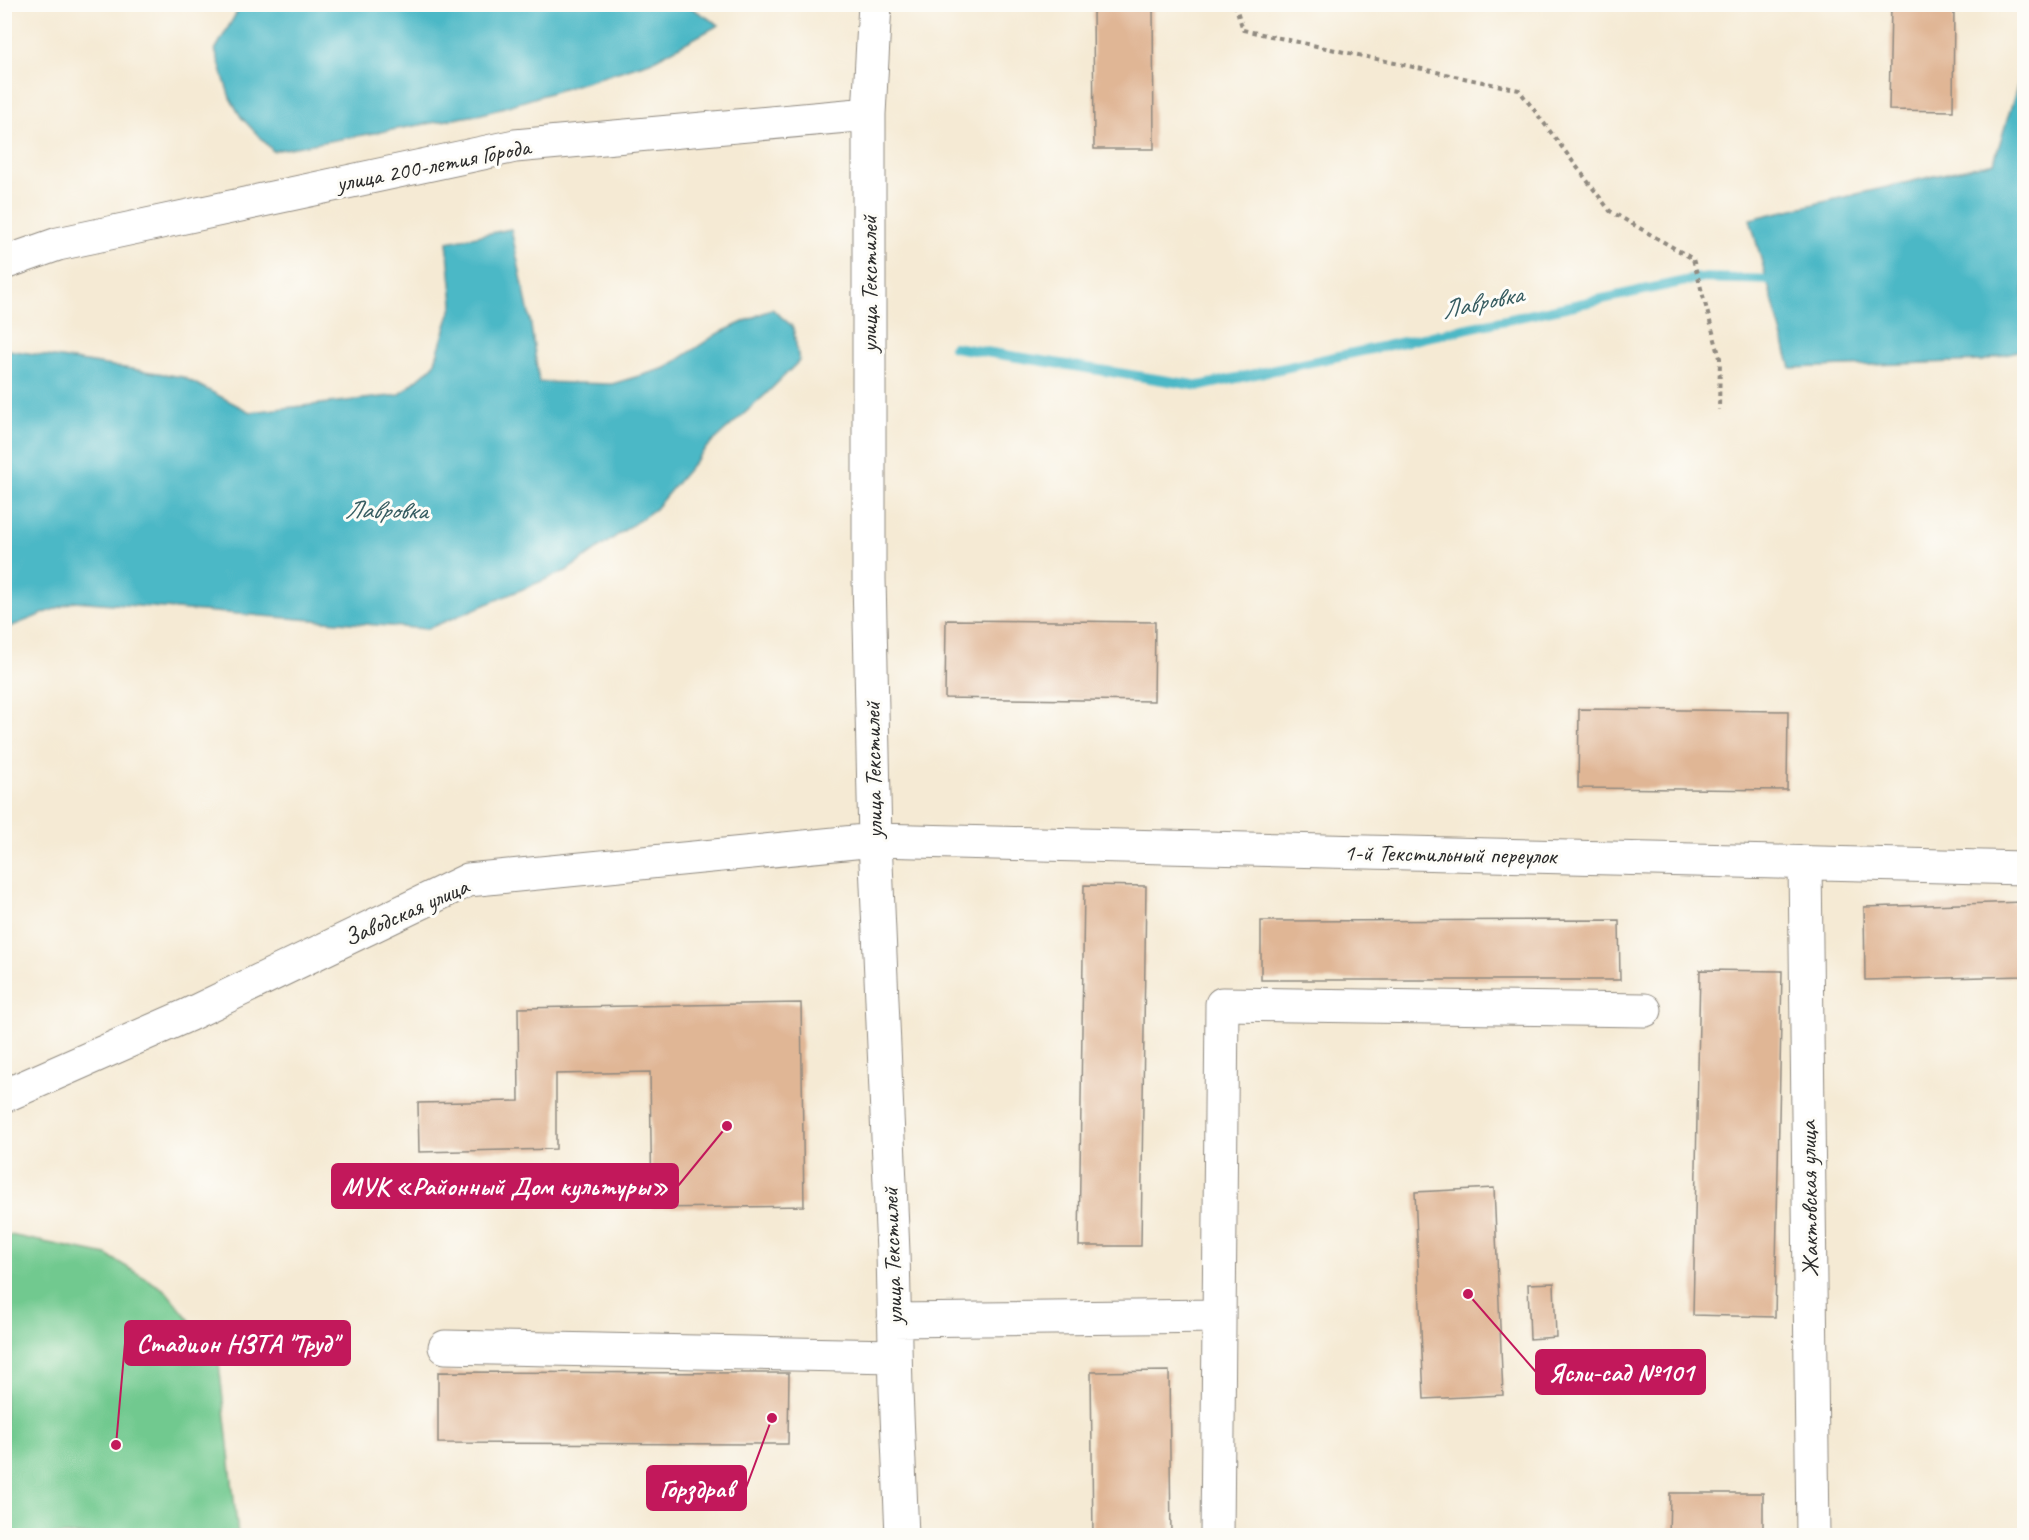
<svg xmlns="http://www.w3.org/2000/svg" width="2029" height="1540" viewBox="0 0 2029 1540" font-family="Caveat,sans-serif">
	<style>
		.green { fill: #71c98f; stroke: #4e7a5d; stroke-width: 1.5 }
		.water { fill: #4bb8c6; stroke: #3b7278; stroke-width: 1.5 }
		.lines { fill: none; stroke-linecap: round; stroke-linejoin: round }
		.stream { stroke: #4bb8c6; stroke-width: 10 }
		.building { fill: #e0b695 }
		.minor-casing { stroke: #908a80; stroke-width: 35 }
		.path { stroke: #908a80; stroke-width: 4; stroke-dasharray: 4.5 4.5; stroke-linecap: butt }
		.minor { stroke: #fff; stroke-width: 33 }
		.labels { text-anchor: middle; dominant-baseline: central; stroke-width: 6; stroke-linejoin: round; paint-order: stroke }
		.street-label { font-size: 24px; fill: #2b2b2b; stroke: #fdfcf7 }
		.water-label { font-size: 26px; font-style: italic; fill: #365c61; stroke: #fdfcf7 }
		.leader { fill: none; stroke: #c2185b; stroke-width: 2 }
		.callout-dot { fill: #c2185b; stroke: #fdfcf7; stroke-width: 2 }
		.callout { fill: #c2185b; stroke: #c2185b; stroke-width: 2 }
		.callout-label { font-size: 26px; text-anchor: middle; font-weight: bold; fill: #fff }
	</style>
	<rect width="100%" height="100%" fill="#fdfcf7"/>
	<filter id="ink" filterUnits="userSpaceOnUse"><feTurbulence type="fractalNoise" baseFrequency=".0167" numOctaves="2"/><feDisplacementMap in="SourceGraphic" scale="12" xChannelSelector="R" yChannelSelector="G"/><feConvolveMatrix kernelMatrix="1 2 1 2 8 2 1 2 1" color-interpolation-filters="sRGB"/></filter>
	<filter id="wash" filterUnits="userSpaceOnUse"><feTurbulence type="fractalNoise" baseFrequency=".008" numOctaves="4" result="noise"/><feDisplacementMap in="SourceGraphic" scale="24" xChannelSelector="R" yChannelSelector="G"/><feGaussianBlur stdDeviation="1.35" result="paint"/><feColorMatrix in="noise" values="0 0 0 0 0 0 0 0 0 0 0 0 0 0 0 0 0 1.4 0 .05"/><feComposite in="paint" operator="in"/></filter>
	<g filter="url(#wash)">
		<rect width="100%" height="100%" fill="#f5ead4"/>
		<path class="green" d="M10,1235L107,1255L165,1290L218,1355L238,1535H5L4,1238Z"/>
		<path class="water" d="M685,4L719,25L650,62L482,114L273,151L241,117L230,98L215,50L241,5Z
			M2024,65V349L1982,361L1791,368L1750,219L1994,162Z
			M511,229L530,319L539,382L612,384L666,368L717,334L772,309L793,327L799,361L765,395L706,448L655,509L566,571L427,629L75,601L5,629V351L9,350L183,377L250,412L399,395L434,365L453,304L447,242Z"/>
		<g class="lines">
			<path class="stream" d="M954,347L1200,386L1699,278L1778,280"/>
		</g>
		<g id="blocks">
			<path class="building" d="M1093,4H1153L1154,149H1094Z
				M1891,4H1954L1953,111L1889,110Z
				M946,620L1155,622L1154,701L945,698Z
				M1579,709L1788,711L1787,790L1578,788Z
				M1084,885L1146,886L1141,1246H1079Z
				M2024,902V976L1865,980L1864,907Z
				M1619,920L1620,980H1261V921Z
				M1700,970L1782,971L1775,1317L1693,1315Z
				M801,1003L804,1206L652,1208L650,1072L556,1074V1149L419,1152L418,1103L519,1101L518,1008Z
				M1494,1188L1503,1395L1424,1399L1415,1192Z
				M1554,1283L1556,1337L1530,1339L1528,1284Z
				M1169,1371L1171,1536H1093L1091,1372Z
				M438,1372L789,1373L788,1444L438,1443Z
				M1670,1493H1763V1536H1669Z"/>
		</g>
	</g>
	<g filter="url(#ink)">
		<use href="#blocks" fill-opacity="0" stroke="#908a80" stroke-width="1.5"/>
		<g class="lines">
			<defs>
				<path id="minor" d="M875,4L869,114V579L875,840L893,1252L896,1390L902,1536
					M4,263L58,244L515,146L869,114
					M1805,862L1813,1536
					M4,1096L188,1015L468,880L875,840L2024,868
					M894,1320L1219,1316
					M445,1347L895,1356
					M1217,1536L1222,1004L1645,1010"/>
			</defs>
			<use href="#minor" class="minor-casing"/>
			<path class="path" d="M1235,4L1243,30L1519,90L1610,211L1693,259L1720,358L1719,410"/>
			<use href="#minor" class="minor"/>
		</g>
	</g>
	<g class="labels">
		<g class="street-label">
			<text transform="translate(433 165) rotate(-11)">улица 200-летия Города</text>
			<text transform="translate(869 284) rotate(-90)">улица Текстилей</text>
			<text transform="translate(873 770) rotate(-91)">улица Текстилей</text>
			<text transform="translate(1450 854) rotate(1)">1-й Текстильный переулок</text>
			<text transform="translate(406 912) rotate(-24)">Заводская улица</text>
			<text transform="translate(1809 1199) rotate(-91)">Жактовская улица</text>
			<text transform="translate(892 1256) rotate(-92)">улица Текстилей</text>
		</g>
		<g class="water-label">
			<text transform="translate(1482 302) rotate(-12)">Лавровка</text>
			<text transform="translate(386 510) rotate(1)">Лавровка</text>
		</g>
	</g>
	<path class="leader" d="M727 1126L678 1186M116 1445L125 1343M1468 1294L1536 1372M772 1418L746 1488"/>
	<g class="callout-dot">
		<circle cx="727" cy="1126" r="6"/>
		<circle cx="116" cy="1445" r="6"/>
		<circle cx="1468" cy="1294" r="6"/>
		<circle cx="772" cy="1418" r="6"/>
	</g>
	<g class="callout">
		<rect x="332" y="1164" width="346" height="44" rx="6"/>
		<rect x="125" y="1321" width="225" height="44" rx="6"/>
		<rect x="1536" y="1350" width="169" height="44" rx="6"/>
		<rect x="647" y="1466" width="99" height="44" rx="6"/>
	</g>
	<g class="callout-label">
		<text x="505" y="1195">МУК «Районный Дом культуры»</text>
		<text x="237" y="1352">Стадион НЗТА "Труд"</text>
		<text x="1621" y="1381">Ясли-сад №101</text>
		<text x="697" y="1497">Горздрав</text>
	</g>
	<rect width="2029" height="1540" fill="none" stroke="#fdfcf7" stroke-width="24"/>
</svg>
